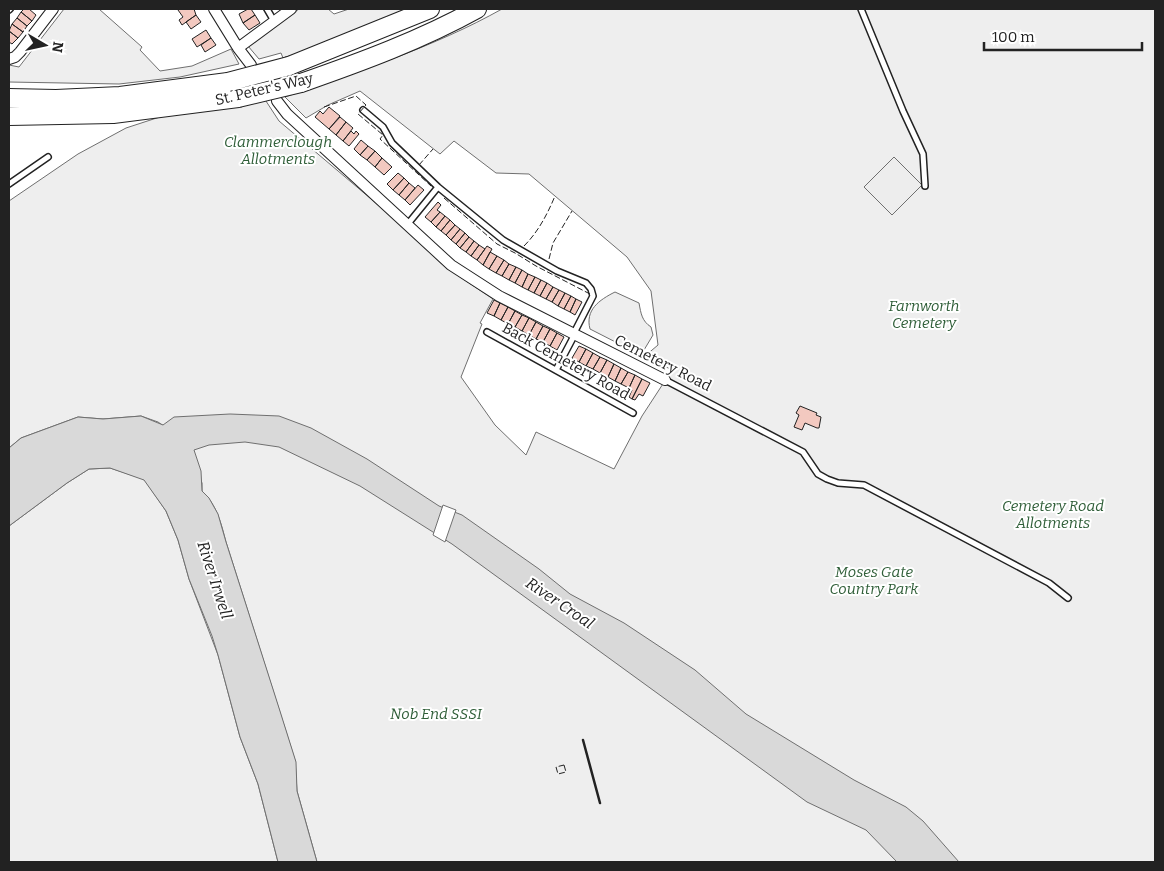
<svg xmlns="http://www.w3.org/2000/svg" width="1164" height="871" viewBox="0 0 1164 871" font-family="Bitter,serif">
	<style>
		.green { fill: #eee; stroke: #6f6f6f }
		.parking { fill: #ededed; stroke: #6f6f6f }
		.water { fill: #d9d9d9; stroke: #6f6f6f }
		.pier { fill: #fff; stroke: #6f6f6f }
		.building { fill: #f3c9c0; stroke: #222 }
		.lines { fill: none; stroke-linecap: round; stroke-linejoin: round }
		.lane-casing { stroke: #222; stroke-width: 8 }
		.street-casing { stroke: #222; stroke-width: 12 }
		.highway-casing { stroke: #222; stroke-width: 20 }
		.lane { stroke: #fff; stroke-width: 5 }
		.street { stroke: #fff; stroke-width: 10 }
		.highway { stroke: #fff; stroke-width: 18 }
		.highway-bridge-casing { stroke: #222; stroke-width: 20; stroke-linecap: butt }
		.highway-bridge { stroke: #fff; stroke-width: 18 }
		.fence { stroke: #222; stroke-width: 1; stroke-dasharray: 6 2.5; stroke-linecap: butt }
		.wall { stroke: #222; stroke-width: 2.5 }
		.labels { text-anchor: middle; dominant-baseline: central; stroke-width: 4; stroke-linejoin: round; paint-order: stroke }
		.street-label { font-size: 15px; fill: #222; stroke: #fff }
		.park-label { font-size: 15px; font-style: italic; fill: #2f5e38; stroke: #fff }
		.water-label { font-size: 16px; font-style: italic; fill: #222; stroke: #fff }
	</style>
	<rect width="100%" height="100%" fill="#fff"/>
	<path class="green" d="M64,9H99L142,47L140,50L160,71L192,66L231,49L239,64L180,77L119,84L9,82V65L19,67Z
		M299,9H328L334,14L349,9H421L349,37L283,58L281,53L259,59L248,46Z
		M502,9H1155V862H317L297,791L295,760L226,542C221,523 217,505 202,491V483L180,437L158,422L141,416L103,419L78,417L21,438L9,448V201L78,154L126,128L175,112L264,98L279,121L403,226L444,266L493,299L480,323L482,324L461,377L495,425L526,455L536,432L614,469L642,416L672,370L645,356L658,345L651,291L627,257L529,174L496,173L454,141L440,154L360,91L328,105L306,118L285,97C359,71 434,47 502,9Z
		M615,292L639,303C641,314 642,321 651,327L653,335L641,355L590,329C585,310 599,300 615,292Z
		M110,468L144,479L166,511L178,540L189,579L218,655L240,737L258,784L278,862H9V526L67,483L89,469Z"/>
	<path class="parking" d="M894,157L922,185L892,215L864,187Z"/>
	<path class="water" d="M230,414L279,416L311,428L367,459L439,506L462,515L539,569L570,594L624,623L695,670L746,714L854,780L906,807L923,821L959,862H897L866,830L807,802L452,544L360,486L279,447L245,442L209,445L194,450L201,471L202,491L209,498L218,514L226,542L279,708L296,762L297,791L317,862H278L258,784L240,737L218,655L212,636L189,579L178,540L166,511L144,480L110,468L89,469L67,483L9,526V448L21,438L78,417L103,419L141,416L163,425L174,417Z"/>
	<path class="pier" d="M443,505L456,510L445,542L433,535Z"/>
	<path class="building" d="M24,9H29L36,15L32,21L21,12Z
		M179,9H194L196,15L182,25L179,20L183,17L178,10Z
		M248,9H251L255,15L243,23L239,14Z
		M21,12L32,21L27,26L17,18Z
		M196,15L201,22L191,29L186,22Z
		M255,15L260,23L249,30L243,23Z
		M17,18L27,26L23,32L12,24Z
		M12,24L23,32L18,38L9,31Z
		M206,30L211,38L197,47L192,39Z
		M9,31L18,38L12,44L9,42Z
		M211,38L216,45L205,52L201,45Z
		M329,107L340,116L329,129L315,117L320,111L323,114Z
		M340,117L346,122L336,135L329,129Z
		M346,122L353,128L343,141L336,135Z
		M351,131L354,134L356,131L359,134L349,146L343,141Z
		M361,140L368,146L360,155L354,149Z
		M368,146L375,151L367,160L360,155Z
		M375,151L382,158L375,167L367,160Z
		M382,158L392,167L384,175L375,167Z
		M398,173L404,178L393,190L387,184Z
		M404,178L409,183L399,195L393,190Z
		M409,183L415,188L405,200L399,195Z
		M418,185L424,190L410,205L405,200Z
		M438,202L441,205L437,210L440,212L431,222L425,217Z
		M440,212L445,216L436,227L431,222Z
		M445,216L450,220L441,231L436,227Z
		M450,220L455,225L446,235L441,231Z
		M455,225L460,229L451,240L446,235Z
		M460,229L465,233L456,244L451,240Z
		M465,233L469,237L460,248L456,244Z
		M469,237L474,241L466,252L460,248Z
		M474,241L479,245L471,256L466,252Z
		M479,245L485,249L477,260L471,256Z
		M487,246L492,249L483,265L477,260Z
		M490,252L497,256L489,269L483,265Z
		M497,256L504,260L496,273L489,269Z
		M504,260L509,264L502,276L496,273Z
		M509,264L516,267L509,280L502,276Z
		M516,267L522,270L515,283L509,280Z
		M522,270L528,274L522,287L515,283Z
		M528,274L535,277L528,290L522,287Z
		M535,277L541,280L534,293L528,290Z
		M541,280L547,283L540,296L534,293Z
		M547,283L553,287L546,299L540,296Z
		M553,287L559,290L552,302L546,299Z
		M559,290L565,293L558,306L552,302Z
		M565,293L571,296L564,309L558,306Z
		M571,296L576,299L570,312L564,309Z
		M576,299L582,302L575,315L570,312Z
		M494,300L500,303L494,316L487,313Z
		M500,303L508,307L501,320L494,316Z
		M508,307L515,311L508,324L501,320Z
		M515,311L522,315L515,327L508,324Z
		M522,315L529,318L522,331L515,327Z
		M529,318L536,322L529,335L522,331Z
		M536,322L543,326L536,339L529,335Z
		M543,326L550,329L543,342L536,339Z
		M550,329L557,333L550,346L543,342Z
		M557,333L564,337L557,350L550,346Z
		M579,346L586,349L579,362L572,358Z
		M586,349L593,353L586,366L579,362Z
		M593,353L600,357L593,369L586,366Z
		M600,357L607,360L600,373L593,369Z
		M607,360L614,364L608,377L600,373Z
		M614,364L621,368L615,381L608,377Z
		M621,368L628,372L621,384L615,381Z
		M628,372L635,375L629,388L621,384Z
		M635,375L642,379L632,399L629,397L632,390L629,388Z
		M642,379L650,383L643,396L639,394L635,400L632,399Z
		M800,406L817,413L816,415L821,417L819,428H817L805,423L802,430L794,427L799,415L796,413Z"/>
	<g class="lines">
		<defs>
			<path id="lane" d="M267,9L274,21
				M861,9L903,111L923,154L925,186
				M9,10L10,9
				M363,110L383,127L392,143L438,187L503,240L557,271L586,283L591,289L593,296L574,333
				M9,184L48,157
				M407,225L438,187
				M487,332L633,413
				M556,370L575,334
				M665,380L803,452L818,474L827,479L838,483L864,485L1049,583L1068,598"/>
			<path id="street" d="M214,9L238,48L251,65
				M238,48L291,9
				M9,59L15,57L20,52L53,9
				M277,101L287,114L451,265L499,296L665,380"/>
			<path id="highway" d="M289,66L430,9
				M301,83C361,62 421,40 477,9
				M9,98L56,99L120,96L228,82
				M9,116L113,114L238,98"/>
		</defs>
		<use href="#lane" class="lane-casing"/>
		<use href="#street" class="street-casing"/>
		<use href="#highway" class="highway-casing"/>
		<use href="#lane" class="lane"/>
		<use href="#street" class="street"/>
		<use href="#highway" class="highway"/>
		<defs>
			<path id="highway-bridge" d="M228,82L289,66
				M238,98L301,83"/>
		</defs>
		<use href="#highway-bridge" class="highway-bridge-casing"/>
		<use href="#highway-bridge" class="highway-bridge"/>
		<path class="fence" d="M324,107L356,96L366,105L358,114L383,135L380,139L431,186
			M419,165L433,149
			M444,198L497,244L515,253L536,266L590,294
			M524,246C538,232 547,215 555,196
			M549,259L553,243L572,211
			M564,765L566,772L558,774L556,767Z"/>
		<path class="wall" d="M583,740L600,803"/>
	</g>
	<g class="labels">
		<g class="street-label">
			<text transform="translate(264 89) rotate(-13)">St. Peter's Way</text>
			<text transform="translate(566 361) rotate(29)">Back Cemetery Road</text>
			<text transform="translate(663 363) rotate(27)">Cemetery Road</text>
		</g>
		<g class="park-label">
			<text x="278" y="142">Clammerclough<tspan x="278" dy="17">Allotments</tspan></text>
			<text x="924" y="306">Farnworth<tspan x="924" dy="17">Cemetery</tspan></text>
			<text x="1053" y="506">Cemetery Road<tspan x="1053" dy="17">Allotments</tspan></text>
			<text x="874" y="572">Moses Gate<tspan x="874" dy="17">Country Park</tspan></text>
			<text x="436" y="714">Nob End SSSI</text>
		</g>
		<g class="water-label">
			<text transform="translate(215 580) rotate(72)">River Irwell</text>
			<text transform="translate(560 603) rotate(34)">River Croal</text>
		</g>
	</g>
	<rect width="1164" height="871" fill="none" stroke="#222222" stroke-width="20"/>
	<g transform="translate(45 45) rotate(99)" stroke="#ffffff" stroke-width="4" paint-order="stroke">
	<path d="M0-4L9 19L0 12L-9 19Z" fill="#222222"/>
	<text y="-8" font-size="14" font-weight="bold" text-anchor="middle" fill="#222222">N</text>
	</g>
	<path d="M984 42v8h158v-8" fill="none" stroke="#222222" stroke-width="2.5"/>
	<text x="992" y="42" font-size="15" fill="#222222" stroke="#ffffff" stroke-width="4" paint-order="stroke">100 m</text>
</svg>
